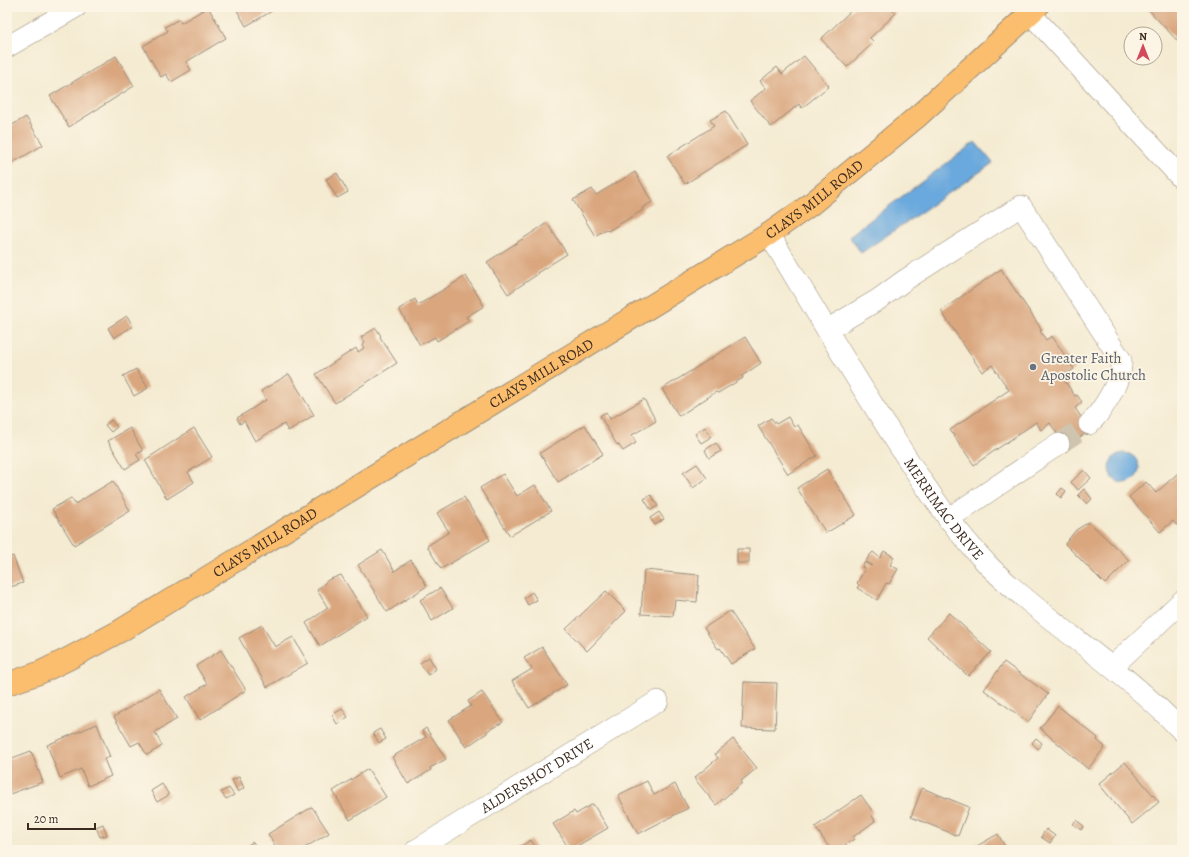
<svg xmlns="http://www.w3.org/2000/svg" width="1189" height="857" viewBox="0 0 1189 857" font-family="Alegreya,serif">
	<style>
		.water { fill: #6aa9dd; stroke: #526a7e }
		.building { fill: #d9a67e }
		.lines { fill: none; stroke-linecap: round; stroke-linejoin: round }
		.minor-tunnel { stroke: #cfc4ae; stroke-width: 21; stroke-dasharray: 21 10; stroke-linecap: butt }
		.minor-casing { stroke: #988a78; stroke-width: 22 }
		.major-casing { stroke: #988a78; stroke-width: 24 }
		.minor { stroke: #fff; stroke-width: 21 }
		.major { stroke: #fbbe6e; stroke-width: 22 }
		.worship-dot { fill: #6b7280; stroke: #fcf5e5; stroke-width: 1.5 }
		.labels { text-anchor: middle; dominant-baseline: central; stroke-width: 3.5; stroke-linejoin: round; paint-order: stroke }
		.street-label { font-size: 15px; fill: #3b2a1e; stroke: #fcf5e5 }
		.worship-label { font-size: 15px; fill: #5b616d; stroke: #fcf5e5; text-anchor: start }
	</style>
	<rect width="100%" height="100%" fill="#fcf5e5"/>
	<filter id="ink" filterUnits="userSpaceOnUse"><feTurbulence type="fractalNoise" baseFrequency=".025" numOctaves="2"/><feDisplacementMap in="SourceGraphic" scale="8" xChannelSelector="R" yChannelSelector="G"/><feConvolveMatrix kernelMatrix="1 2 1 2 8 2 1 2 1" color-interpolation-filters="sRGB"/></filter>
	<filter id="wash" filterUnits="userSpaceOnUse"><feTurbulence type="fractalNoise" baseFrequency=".012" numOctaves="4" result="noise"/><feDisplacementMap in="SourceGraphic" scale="16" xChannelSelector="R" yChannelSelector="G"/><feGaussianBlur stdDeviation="0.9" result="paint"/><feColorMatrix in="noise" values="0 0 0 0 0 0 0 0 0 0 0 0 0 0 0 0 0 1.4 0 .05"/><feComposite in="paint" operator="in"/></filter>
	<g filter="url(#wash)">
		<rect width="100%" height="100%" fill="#f4ebd2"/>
		<path class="water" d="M975,142L993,163L861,253L849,236Z
			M1109 468a15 15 0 1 1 30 0a15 15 0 1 1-30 0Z"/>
		<g id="blocks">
			<path class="building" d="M208,7L226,38L186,62L191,70L171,82L166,74L161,77L143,46L168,31L165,27L179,19L181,23Z
				M235,7H279L246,26Z
				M855,7H890L896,13L870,38L874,42L847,67L821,39Z
				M1148,7H1182V46L1147,8Z
				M116,56L134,86L69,127L50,96Z
				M804,56L829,86L802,108L799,104L771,127L750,101L766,88L760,81L777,67L782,74Z
				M726,111L747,145L685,184L667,156L714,126L710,120Z
				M26,117L43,145L7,166V128Z
				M635,172L652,202L642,208L643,210L608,231L606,229L595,236L573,200L592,189L596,195Z
				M337,173L348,192L337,198L326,179Z
				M547,223L567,254L537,273L538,274L508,294L487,262Z
				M1001,269L1042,330L1040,331L1046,340L1052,336L1074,369L1062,377L1075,396L1077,395L1082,402L1075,408L1090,430L1066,447L1050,423L1041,430L1036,422L974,465L950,430L1009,390L992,365L982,372L941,311Z
				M466,276L484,306L466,317L469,321L437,341L435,337L420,345L399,309L415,299L418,305Z
				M127,316L133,326L114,338L108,328Z
				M376,328L381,336L380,337L397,363L335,403L316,374L356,348L358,352L364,348L362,345L365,343L361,337Z
				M745,337L761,363L742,376L743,378L718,393L716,392L679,416L662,389Z
				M136,369L148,388L134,396L123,376Z
				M289,374L314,415L288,431L284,424L255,441L244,421L240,424L237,418L266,400L261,391Z
				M644,399L656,421L632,435L636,443L623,451L618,444L617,445L600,416L606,412L610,419Z
				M788,417L794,427L798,425L817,456L788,474L758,426L771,418L776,424Z
				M111,420L117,427L111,432L105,425Z
				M585,425L603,454L558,482L540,453Z
				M705,427L711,437L701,443L695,434Z
				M130,428L143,451L136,454L140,460L125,469L108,441Z
				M194,428L212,457L188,472L194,482L167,499L145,460Z
				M716,443L721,451L709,458L705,450Z
				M697,464L707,478L693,488L683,473Z
				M827,469L856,515L826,533L797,488Z
				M1084,470L1091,478L1078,490L1071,482Z
				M1178,473L1182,477V520L1176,525L1173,521L1160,532L1129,497L1146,482L1156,493Z
				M503,474L517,496L535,485L551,511L510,536L480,488Z
				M113,481L130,511L74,545L52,509L71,498L75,504Z
				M1062,488L1066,491L1061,498L1057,494Z
				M1084,489L1092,499L1087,504L1078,495Z
				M651,495L658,506L651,510L644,499Z
				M464,497L490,540L441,569L427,546L449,532L437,513Z
				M659,512L664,519L655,525L650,518Z
				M1089,522L1129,560L1105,584L1065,544L1076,530Z
				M737,549H749V563H737Z
				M382,550L394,570L393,572L411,560L427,586L387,612L358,565Z
				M884,551L894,557L890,565L898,569L889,584L886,583L877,600L857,588L859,585L857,583L865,569L862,567L865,562L871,566L872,565L866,562L869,556L873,552L880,558Z
				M13,556L23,583L7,588V558Z
				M644,570L699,575L697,602L675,600L673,616L641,614Z
				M341,575L367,616L320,646L306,623L328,608L317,590L328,580Z
				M440,588L453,608L432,621L420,600Z
				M606,591L626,611L587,651L566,629Z
				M532,592L537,600L528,605L524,598Z
				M730,611L755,649L731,664L720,648L718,649L704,628Z
				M949,613L991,652L968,676L927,637Z
				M262,625L275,647L293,637L308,663L267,687L239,638Z
				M542,647L567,685L529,708L512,681L532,669L524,658Z
				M221,650L246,690L200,720L186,697L207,684L196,666Z
				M429,657L436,669L428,675L420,663Z
				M1004,662L1048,694L1028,722L984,690Z
				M744,682L777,683L775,729L742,728Z
				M159,689L177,719L155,732L162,746L147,755L139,742L131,746L114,717Z
				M482,692L503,722L487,731V733L466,747L449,720L471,706L468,701Z
				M1058,706L1098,738L1097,740L1105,747L1088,769L1040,728Z
				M342,709L348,717L337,724L332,715Z
				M97,724L110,757L104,759L111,776L88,786L81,769L60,778L47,745Z
				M426,728L446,759L430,768L431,770L408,784L392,757L426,737L422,731Z
				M380,729L386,739L379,743L373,733Z
				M1036,738L1042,743L1038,749L1032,743Z
				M733,739L757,768L741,781L742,783L716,805L694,778L718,758L715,754Z
				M31,751L43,782L7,795V760Z
				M1125,762L1159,802L1132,824L1099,784Z
				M368,769L386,797L350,820L333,791Z
				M239,777L244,788L238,792L232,780Z
				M647,781L654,795L675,784L688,808L638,834L618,795Z
				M162,784L169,795L157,802L151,791Z
				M229,788L234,795L226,799L221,792Z
				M922,788L969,807L958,836L911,817Z
				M861,795L873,812L871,814L875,821L853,837L854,839L838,850H831L815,827Z
				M593,804L608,828L570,850L553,824L574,811L576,814Z
				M312,807L329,833L301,850H278L268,834Z
				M1076,820L1084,826L1081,830L1073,824Z
				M103,824L107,835L100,837L96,827Z
				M1046,829L1055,836L1050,843L1041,837Z
				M998,834L1007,850H970Z
				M531,840L537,850H514Z
				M253,842L258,850H240Z"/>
		</g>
	</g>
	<g filter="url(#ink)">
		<use href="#blocks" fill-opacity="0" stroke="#988a78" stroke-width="1"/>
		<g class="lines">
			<path class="minor-tunnel" d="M1059,444L1089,424"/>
			<defs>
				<g id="minor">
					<path d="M1030,13L1182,179"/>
					<path d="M7,47L76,7"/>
					<path id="s1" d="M769,234C808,298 846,363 887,427C918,476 949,525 990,567C1012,589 1038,609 1062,628C1104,661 1146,693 1182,731"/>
					<path d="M827,330L879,299L905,280L1021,206L1121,360C1124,377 1102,412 1089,424"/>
					<path d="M948,519L1059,444"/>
					<path d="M1112,667L1182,601"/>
					<path id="s2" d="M416,850L658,701"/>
				</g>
				<g id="major">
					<path id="s3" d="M7,684L39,673L68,659L120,631L769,234L810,205L918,116L1037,7"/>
				</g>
			</defs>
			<use href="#minor" class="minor-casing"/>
			<use href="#major" class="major-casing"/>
			<use href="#minor" class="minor"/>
			<use href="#major" class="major"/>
		</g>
	</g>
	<circle class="worship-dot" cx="1033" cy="367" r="4"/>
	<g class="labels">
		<g class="street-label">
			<text stroke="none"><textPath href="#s3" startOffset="943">CLAYS MILL ROAD</textPath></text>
			<text stroke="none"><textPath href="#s3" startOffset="619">CLAYS MILL ROAD</textPath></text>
			<text stroke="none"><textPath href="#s1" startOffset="326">MERRIMAC DRIVE</textPath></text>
			<text stroke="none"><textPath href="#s3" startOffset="295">CLAYS MILL ROAD</textPath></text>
			<text stroke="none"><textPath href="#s2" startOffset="142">ALDERSHOT DRIVE</textPath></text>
		</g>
		<g class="worship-label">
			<text x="1041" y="358">Greater Faith<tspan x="1041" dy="17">Apostolic Church</tspan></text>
		</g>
	</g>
	<rect width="1189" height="857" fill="none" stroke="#fcf5e5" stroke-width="24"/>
	<g transform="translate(1143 46)"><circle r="19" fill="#fcf5e5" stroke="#afa495"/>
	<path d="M0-3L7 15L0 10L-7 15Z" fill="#d1495b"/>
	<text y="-6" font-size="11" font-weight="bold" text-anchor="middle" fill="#3b2a1e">N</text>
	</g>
	<path d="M28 823v6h67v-6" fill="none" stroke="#3b2a1e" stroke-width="2"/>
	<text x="34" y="823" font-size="12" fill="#3b2a1e" stroke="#fcf5e5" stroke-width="3" paint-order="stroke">20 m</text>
</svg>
